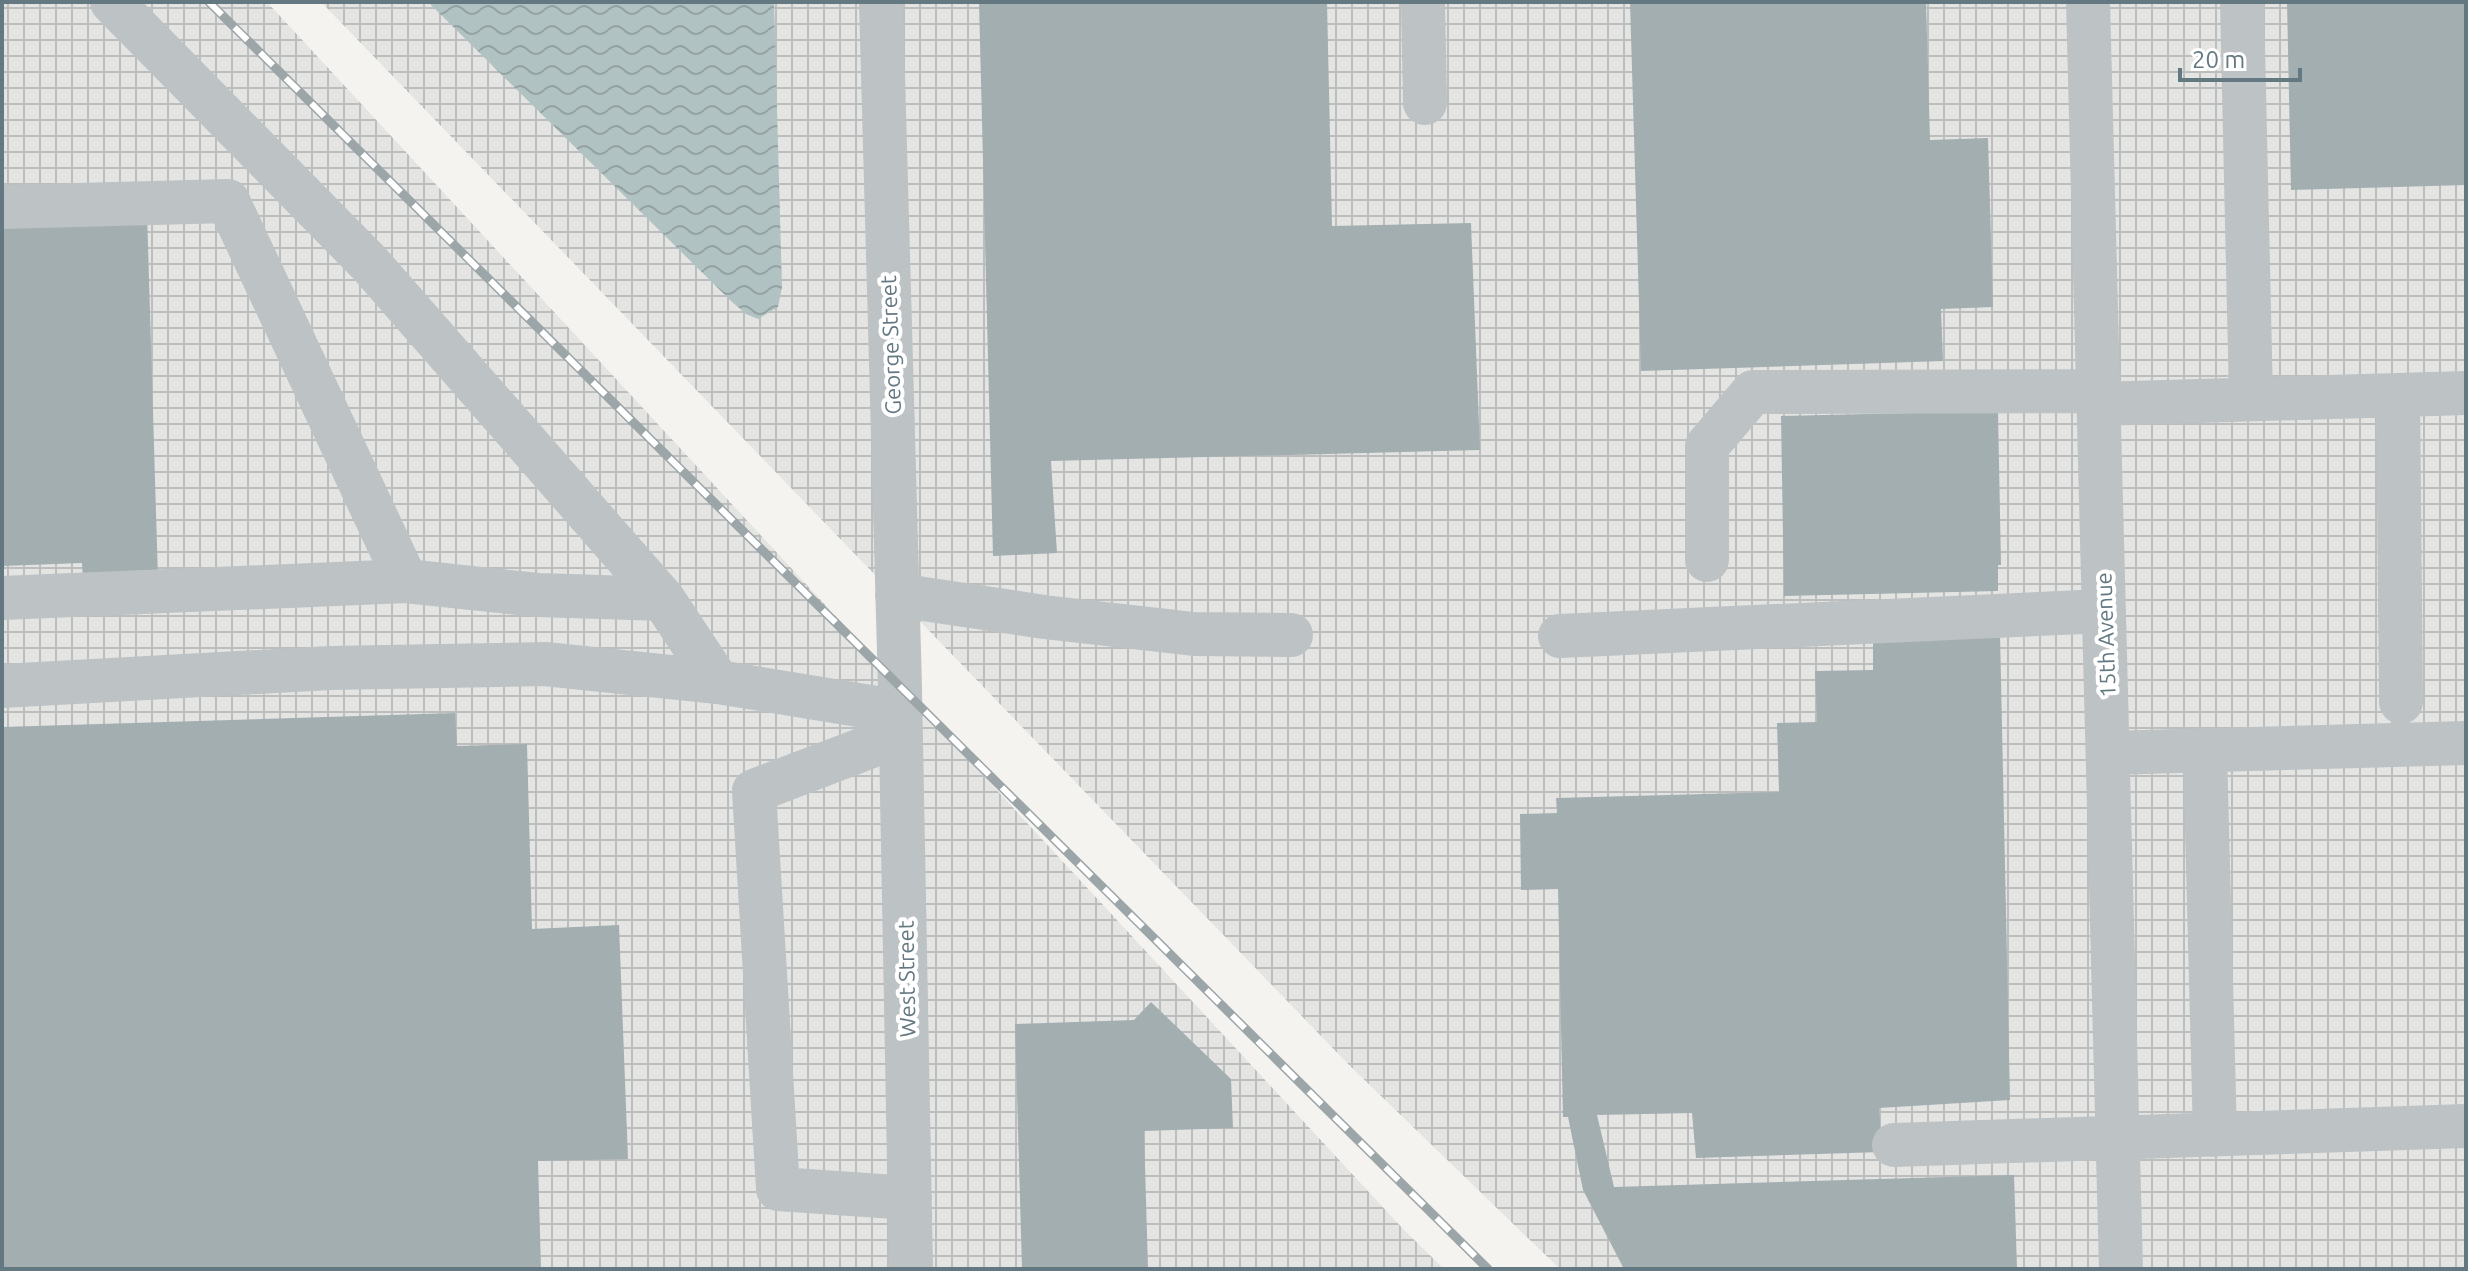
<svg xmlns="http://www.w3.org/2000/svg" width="2468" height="1271" viewBox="0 0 2468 1271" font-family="Ubuntu,sans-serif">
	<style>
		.industrial { fill: url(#industrial-grid) }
		.water { fill: url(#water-waves) }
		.building { fill: #a3aeb1 }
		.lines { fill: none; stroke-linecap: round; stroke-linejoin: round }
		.minor { stroke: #bdc2c4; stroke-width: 44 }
		.rail-casing { stroke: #9ca5a8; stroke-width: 9 }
		.rail { stroke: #fff; stroke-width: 6; stroke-dasharray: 18; stroke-linecap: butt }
		.labels { text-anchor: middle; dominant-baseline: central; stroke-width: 8; stroke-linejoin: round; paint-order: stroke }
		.street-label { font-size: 22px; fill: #637881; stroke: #fff }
	</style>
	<defs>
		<pattern id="industrial-grid" width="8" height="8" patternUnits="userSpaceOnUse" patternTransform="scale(2)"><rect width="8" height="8" fill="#e4e5e3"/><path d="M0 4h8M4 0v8" fill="none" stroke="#bcbebd"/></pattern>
		<pattern id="water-waves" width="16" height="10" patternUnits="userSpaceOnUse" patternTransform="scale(2)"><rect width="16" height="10" fill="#b1c2c3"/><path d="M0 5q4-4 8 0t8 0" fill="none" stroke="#94a2a4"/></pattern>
	</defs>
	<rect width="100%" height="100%" fill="#f4f3ef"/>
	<path class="industrial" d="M2,2H267L1404,1230L1444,1269H2Z
		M321,2H2466V1269H1560L1350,1066Z"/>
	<path class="water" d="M428,2H774L782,287L778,307L758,319L746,314L732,302Z"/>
	<path class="building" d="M979,2H1327L1332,226L1471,223L1480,450L1051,461L1057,553L993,556Z
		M1630,2H1926L1930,140L1988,138L1993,307L1941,309L1943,361L1641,371Z
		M2287,2H2466V185L2291,190Z
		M147,212L158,579H83L82,563L2,566V215Z
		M1998,411L2001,565H1998V591L1784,596L1781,416Z
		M2000,633L2010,1100L1879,1108L1882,1152L1696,1158L1692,1113L1597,1115L1614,1187L2014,1175L2017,1269H1624L1583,1190L1568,1117H1563L1558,889L1521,890L1520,814L1557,813L1556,798L1779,792L1777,723L1817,722L1815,671L1873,670V634Z
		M455,713L457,746L527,744L532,929L619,925L628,1159L538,1161L541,1269H2V727Z
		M1151,1002L1231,1079L1233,1128L1144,1131L1148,1269H1022L1015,1024L1134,1020Z"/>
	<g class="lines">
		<path class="minor" d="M112,2L370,264L663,599
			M881,2L900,688L911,1269
			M1423,2L1425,103
			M2088,2L2121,1269
			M2242,2L2251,399
			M2,207L228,201L406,581
			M2398,395L2401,702
			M2098,404L2466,393
			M1707,560V446L1753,392L2098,391
			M897,595L1044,617L1194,634L1291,635
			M2,598L406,581L538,595L663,599L718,682L901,712
			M1560,636L2104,611
			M2,686L330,668L545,664L718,682
			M901,712L869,747L754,791L778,1189L910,1198
			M2205,750L2215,1135
			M2108,753L2466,743
			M1894,1145L2466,1126"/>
		<defs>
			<path id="rail" d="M209,2L1488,1269"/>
		</defs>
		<use href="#rail" class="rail-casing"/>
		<use href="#rail" class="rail"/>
	</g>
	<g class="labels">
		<g class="street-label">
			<text transform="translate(890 345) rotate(-92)">George Street</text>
			<text transform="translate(2105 635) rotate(-92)">15th Avenue</text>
			<text transform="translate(906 979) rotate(-91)">West Street</text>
		</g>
	</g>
	<rect width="2468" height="1271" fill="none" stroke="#637881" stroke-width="8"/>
	<path d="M2180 68v12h120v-12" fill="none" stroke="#637881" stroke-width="4"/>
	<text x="2192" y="68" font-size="24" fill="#637881" stroke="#ffffff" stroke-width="6" paint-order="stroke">20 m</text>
</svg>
